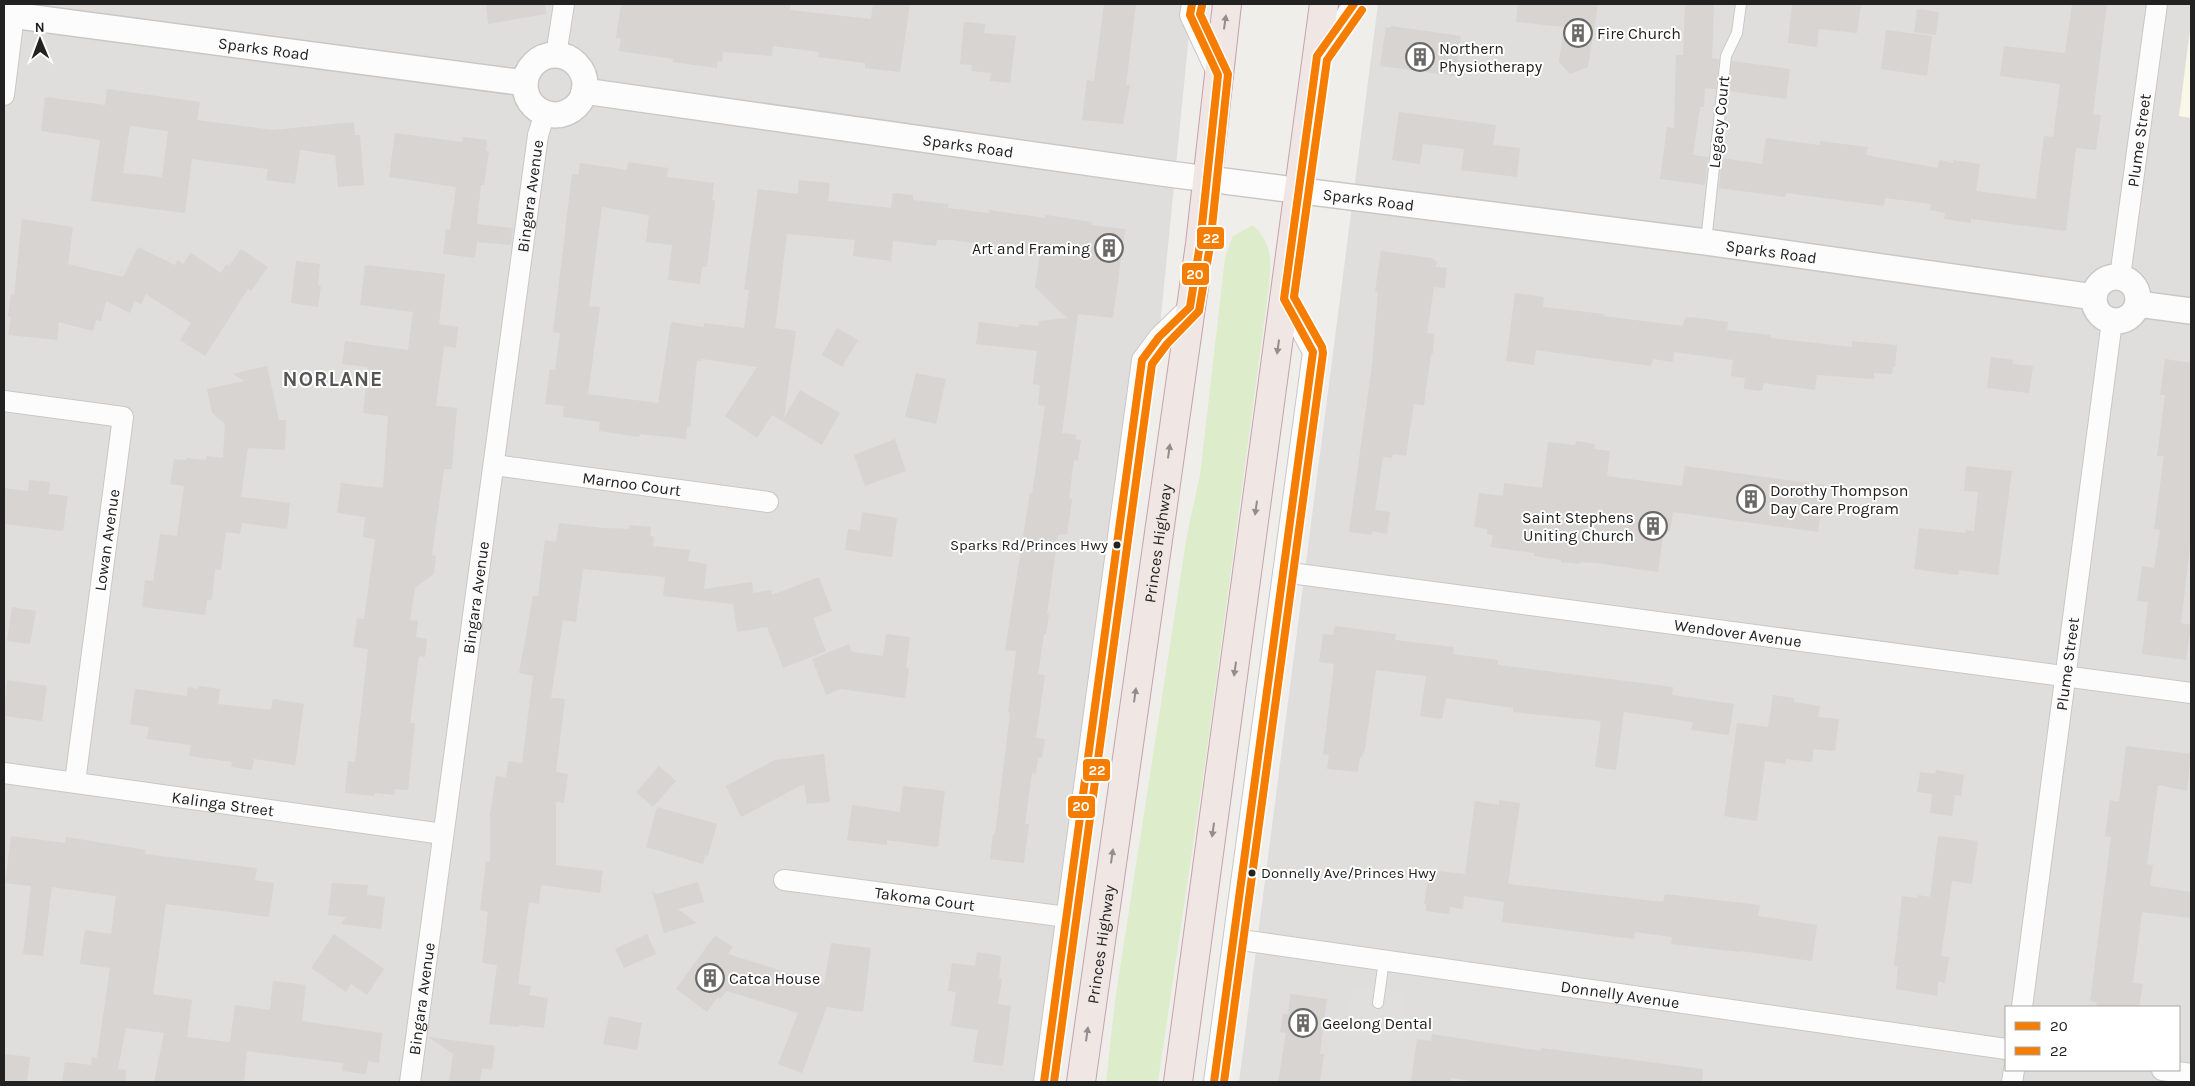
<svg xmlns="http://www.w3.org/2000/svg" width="2195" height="1086" viewBox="0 0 2195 1086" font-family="Karla,sans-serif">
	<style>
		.residential { fill: #dfdedc; fill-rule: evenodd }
		.education { fill: #f8f7e8 }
		.grass { fill: #ddeccb }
		.parking { fill: #e0dfde }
		.building { fill: #d7d4d2; fill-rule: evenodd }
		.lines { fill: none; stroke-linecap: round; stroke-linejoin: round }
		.service-casing { stroke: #c9c8c7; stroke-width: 12 }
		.minor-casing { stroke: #c9c8c7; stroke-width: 22 }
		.tertiary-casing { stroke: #c9c8c7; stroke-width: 28 }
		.trunk-casing { stroke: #c5a2ac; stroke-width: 30 }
		.service { stroke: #fdfcfc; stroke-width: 10 }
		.minor { stroke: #fdfcfc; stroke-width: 20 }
		.tertiary { stroke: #fdfcfc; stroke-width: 25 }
		.trunk { stroke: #f0e6e4; stroke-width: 28 }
		.bus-1-casing { stroke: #fff; stroke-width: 11 }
		.bus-2-casing { stroke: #fff; stroke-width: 11 }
		.bus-1 { stroke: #f47d02; stroke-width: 8 }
		.bus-2 { stroke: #f47d02; stroke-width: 8 }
		.oneway { fill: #938e8d }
		.bus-dot { fill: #222; stroke: #fff; stroke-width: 2 }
		.labels { text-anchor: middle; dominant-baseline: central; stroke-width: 4; stroke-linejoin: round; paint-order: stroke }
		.bus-label { font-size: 15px; fill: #222; stroke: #fff; text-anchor: end }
		.poi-label { font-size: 16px; fill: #222; stroke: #fff; text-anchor: start }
		.street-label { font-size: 16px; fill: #222; stroke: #fff }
		.district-label { font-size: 21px; font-weight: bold; letter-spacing: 1px; fill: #555; stroke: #fff }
		.line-badge { stroke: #fff; stroke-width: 2 }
		.badge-label { font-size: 14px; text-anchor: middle; font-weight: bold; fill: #fff }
	</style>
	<rect width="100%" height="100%" fill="#f0eeeb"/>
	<path class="residential" d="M4,4H1192L1159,337L1142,360L1044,1082H4Z
		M1378,4H2191V1082H1239ZM2006,1007H2179V1070H2006Z"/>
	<path class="education" d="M2191,22V118L2179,116Z"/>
	<path class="grass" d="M1253,225C1273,246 1271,258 1269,286L1205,764L1158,1082H1106L1115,1001L1187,535L1200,475L1225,258L1233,236Z"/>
	<path class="parking" d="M1352,988L1406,994L1401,1041L1347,1036Z"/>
	<path class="building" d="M486,4H545L546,14L488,24Z
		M621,4H791L790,10L871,19L873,4H910L900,72L865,68V63L818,57L819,52L773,46L772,56L723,52L722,62L717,61V68L673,62V59L619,51L621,39L616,38Z
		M1104,4H1136L1126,85H1130L1123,124L1082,120L1087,80L1094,81Z
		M1518,4H1598L1588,67L1570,74L1559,62L1564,27L1516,22Z
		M1685,4H1714L1712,58L1719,59L1716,89L1705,88L1704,107H1700L1693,155L1708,157L1705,185L1660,179L1667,127L1674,128L1676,55H1683Z
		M1792,4H1861L1857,33L1819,29L1817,47L1788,43Z
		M2072,4H2107L2093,114L2101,115L2096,150L2076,148L2066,231L1971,219V223L1944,219L1945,213L1930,210L1931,204L1885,198L1884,206L1786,193L1785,197L1719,188L1722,158L1762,164L1766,138L1820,145V141L1868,147L1866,155L1938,168L1939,160L1953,163V160L1980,164L1976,191L2036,199L2044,136L2053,137L2060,84L2000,76L2004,46L2065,53Z
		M1917,9L1939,12L1936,35L1914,32Z
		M964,22L985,24L984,33L1016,36L1010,83L990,81L991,73L971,71L972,65L960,64Z
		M1391,26L1461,36L1455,76L1380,66L1386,27L1390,28Z
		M1886,30L1932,36L1927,76L1881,69Z
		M1732,61L1790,69L1786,99L1729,91Z
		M107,89L200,102L197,120L273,130L354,122L355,135H360L364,185L338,187L335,155L300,150L295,184L266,180L268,169L192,159L185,213L91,201L100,140L41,131L45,97L105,105ZM130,126L168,131L162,177L123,173Z
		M1399,112L1496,125L1493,145L1520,148L1517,177L1461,170L1464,149L1423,144L1420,164L1392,160Z
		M395,133L462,142L463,137L487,140L486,151H489L484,185H481L477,224L513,228L511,245L477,242L475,258L443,254L446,229L450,230L456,187L389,177Z
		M628,162L668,168L667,177L714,183L712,200L715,201L707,267H702L700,284L668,280L672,245L646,242L649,215L602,207L589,306L600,307L588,394L658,403L671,322L704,327V323L744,328L749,290H744L758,189L798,194L799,180L830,183L828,201L891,208L893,193L913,195V200L949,204L948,208L989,213V210L1045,218L1046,215L1092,222L1091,225L1125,229L1113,318L1078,314L1062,433L1076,435V439L1081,440L1078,461L1074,460L1069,498L1072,499L1067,534L1058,535L1047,614H1049L1046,634H1044L1038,674L1045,675L1036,738L1045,739L1042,758H1038L1036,774L1032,773L1025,824H1029L1024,863L990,859L993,834H995L1010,713L1008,712L1016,651L1005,650L1030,493L1032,494L1045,406L1038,405L1040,385L1033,384L1037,351L976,344L979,322L1019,327V324L1038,326L1039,321L1067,318L1035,287L1040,254L953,240H937L936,246L893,241L891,261L853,256L855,240L787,234L775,328L796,331L784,418L800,390L840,413L822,445L772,415L757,438L725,416L757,367L702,359L701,361H697L690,427H687L686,439L640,434L639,437L599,431L600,422L563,417L564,406L545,404L550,369L555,370L560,333L553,332L572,174L578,175L580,163L627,170Z
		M22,219L73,227L68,264L123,277L138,247L175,265L178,260L183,264L191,253L221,273L226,264L229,266L241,249L268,267L251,291L248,289L205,356L180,340L191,323L146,294L141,304L135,301L130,313L106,301L101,321L96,320L93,331L59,322L57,340L8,335L11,317L8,316L11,294L14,295Z
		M1381,251L1431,258L1437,261L1436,267L1447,268L1445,288L1434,287L1427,333L1434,334L1433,354H1431L1424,405L1414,404L1406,456L1393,454L1392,458L1383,457L1375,510L1390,512L1387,534L1372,531V535L1349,532L1372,365L1378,293L1375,292Z
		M296,261L320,264L318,285L321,286L318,307L291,303Z
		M365,265L445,274L439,324L458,327L456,348L444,346L436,406L457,408L452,469H444L432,555L436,556L434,574L415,588L410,620L418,621L416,637L427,639L425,657L419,656L410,723H415L408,790L395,789L394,795L375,793L374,796L345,793L348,761L355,762L368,649L353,647L357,618L364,619L375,539L363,537L365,517L337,513L341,483L383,488L388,416L363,413L368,367L342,364L345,341L408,350L413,312L360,305Z
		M1515,293L1544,297L1543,307L1604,314L1603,316L1683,326L1685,317L1690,318L1691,317L1728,322L1727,330L1771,335V338L1852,347V341L1897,345L1895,367H1893L1892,374L1874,373V379L1817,375L1815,390L1764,383L1762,391L1744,389L1745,378L1731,376L1733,360L1674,352L1673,362L1653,359L1651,366L1536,350L1534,365L1506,361Z
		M837,328L858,340L842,367L822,355Z
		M1991,357L2013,360L2012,364L2033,366L2029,393L1987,388Z
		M2165,359L2191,363V538L2181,623L2191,625L2186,660L2142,654L2148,602L2137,601L2142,566L2154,568L2160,530L2154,529L2164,456H2157L2165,395H2160Z
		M267,366L279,420H286L285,450L248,448L241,497L290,503L287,529L242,523L240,534L226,532L221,570L215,569L212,600H207L205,615L142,607L145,580L153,581L160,534L177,536L184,486L170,484L174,459L186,460V458L206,460V456L223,458L225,424L212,413L207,389L244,381L233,374Z
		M916,373L946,379L936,424L905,417Z
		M895,439L906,471L865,486L854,455Z
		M1576,441L1595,444L1594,449L1610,451L1607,476L1682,486L1685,466L1824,485L1818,532L1673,512L1670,531L1664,530L1658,572L1596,563L1581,562L1580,564L1561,562V560L1534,556V553L1491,547L1493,535L1487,534V529L1474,527L1479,493L1503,496L1504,483L1542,488L1548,442L1575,445Z
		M1966,466L2012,471L1998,575L1959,570L1958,575L1914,569L1919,528L1966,533V530L1974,531L1978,492L1964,491Z
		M29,480L50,482L49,494L68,496L63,531L4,524V488L28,491Z
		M862,512L897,518L892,557L845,550L848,529L860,531Z
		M559,523L603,528L629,529V525L651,527L650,536L654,537L653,546L690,550L688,561L707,564L704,589L752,582L753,593L771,590L772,595L819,577L832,611L813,618L826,651L783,668L767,627L737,632L733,604L663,596L665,577L583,569L576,622L563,620L551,698L565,699L556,772L568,774L564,803L556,802V865L603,871L600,893L541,885L539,904L529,902L518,984L531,986L529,995L548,998L544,1028L519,1025V1027L489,1024L497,965L482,963L488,912L480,910L486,862H490V814L496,776L506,777L508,761L522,763L533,676L519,673L533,596H538L545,540L556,542Z
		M12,607L36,611L30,644L7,641Z
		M1335,626L1396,634L1395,640L1454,647L1453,654L1498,660V665L1673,687L1672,695L1734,704L1729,735L1691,730L1693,722L1624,712L1616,770L1595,767L1601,721L1513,712V708L1446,698L1442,719L1420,716L1426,676L1376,670L1365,749L1362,757H1360L1358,772L1327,769L1329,755L1323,754L1334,664L1319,662L1323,634L1333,635Z
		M886,634L910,637L906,668L909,669L905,698L841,689L826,695L812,659L849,644L852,652L883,656Z
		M7,680L47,686L42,721L4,716Z
		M199,686L220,689L218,704L271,710L273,699L304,704L295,765L254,759L252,770L231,767L232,762L189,756L191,745L147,739L149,727L130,724L135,689L187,696L188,687L198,689Z
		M1773,695L1794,698V702L1820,706L1818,717L1839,719L1835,751L1814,749L1812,762L1786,759L1785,764L1765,761L1757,821L1724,816L1737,723L1768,727Z
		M2126,746L2191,754L2187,791L2158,785L2147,864L2153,865L2150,886L2191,892V918L2142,912L2133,983L2143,984L2139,1007H2096L2097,1002L2090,1001L2111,837L2105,836L2110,800L2119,802Z
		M824,754L830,802L807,804L804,784L741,817L726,786L775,760Z
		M659,766L676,781L653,807L636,792Z
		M1936,770L1964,775L1961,796L1955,795L1952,816L1930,813L1932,794L1917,792L1920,772L1935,774Z
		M903,786L945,791L938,847L887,840V845L847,840L852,805L900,812Z
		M1499,800L1520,803L1508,884L1663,902L1665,894L1760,905L1758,916L1817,925L1812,961L1741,951L1740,952L1671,944L1672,937L1635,932L1634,939L1502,922L1504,902L1464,896L1463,909L1450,907L1449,914L1426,911V904H1424L1429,870L1465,874L1475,801L1499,805Z
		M657,807L717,824L708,856L705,855L703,864L646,847Z
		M11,836L65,843L66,837L146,850L145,854L257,868L255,880L274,883L269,917L166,904L153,994L192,1000L187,1037L230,1042L235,1005L270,1010L273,981L306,985L302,1021L382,1033L379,1063L368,1061L366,1074L342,1071L343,1063L247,1051L244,1082H154L164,1033L126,1028L118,1069L126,1070V1082H62L65,1062L91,1065L92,1057L97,1058L110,968L80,964L85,930L111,934L116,896L52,887L43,956L23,954L31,886L5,883Z
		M1938,836L1978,841L1972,884L1952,881L1941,956L1949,957L1945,983L1938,981L1937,996L1896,989L1898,967L1894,966L1902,896L1918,898V895L1930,897Z
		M698,882L704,902L678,909L697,923L664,933L652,891L656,894Z
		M332,883L368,885L367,895L385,897L381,929L341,924L346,917L328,915Z
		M334,934L384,969L367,995L351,984L346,992L311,968Z
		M647,934L656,954L624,968L615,949Z
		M715,935L733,947L728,954L824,984L831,943L871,948L863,1012L827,1007L802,1073L778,1064L798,1013L727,991L720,999L718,997L707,1012L676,989Z
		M977,952L1001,956L999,978H1002L998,1004L1011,1006L1003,1066L973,1062L978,1030L951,1026L956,992L948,991L952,963L975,966Z
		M1290,994L1327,999L1320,1054H1324L1320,1082H1278L1286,1033L1280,1032L1283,1014H1288Z
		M609,1016L642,1023L637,1050L603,1044Z
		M1432,1034L1541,1051V1048L1703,1069L1702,1082H1478L1451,1078V1082L1411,1081L1417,1039L1431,1041Z
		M428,1037L495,1046L492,1070L482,1068L480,1082H449L453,1054Z
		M4,1054L30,1057L27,1082H4Z"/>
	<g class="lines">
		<defs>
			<path id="service" d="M1706,242L1726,56L1737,33L1741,4
				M1378,1003L1384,960"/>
			<g id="minor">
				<path d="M1192,4L1190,15L1218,75"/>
				<path d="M1319,53L1354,4"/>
				<path d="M556,55L564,4"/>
				<path d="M4,95L14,15"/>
				<path id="s1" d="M2120,277L2157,4"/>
				<path d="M4,401L123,417L75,782"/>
				<path id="s2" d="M494,465L768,502"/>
				<path id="s3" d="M1283,572L2191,693"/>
				<path id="s4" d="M4,773L443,834"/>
				<path id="s5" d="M784,880L1067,917"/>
				<path id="s6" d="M1234,939L2006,1049"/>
				<path id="s7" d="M2022,1007L2112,321"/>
				<path d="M2162,1070L2191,1074"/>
				<path id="s8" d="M410,1082L538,135L545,113"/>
				<path d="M1044,1082L1142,360L1159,337L1190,307"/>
				<path d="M1214,1082L1313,352L1284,299"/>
				<path d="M2012,1082L2014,1070"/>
			</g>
			<g id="tertiary">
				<path id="s9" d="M4,14L525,83"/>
				<circle cx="555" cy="85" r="30"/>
				<path id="s10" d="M584,91L1169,174L1706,242L2094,297"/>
				<circle cx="2116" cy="299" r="22"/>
				<path d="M2138,304L2191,311"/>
			</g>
			<g id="trunk">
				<path id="s11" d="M1081,1082L1200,244L1227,4"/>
				<path d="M1178,1082L1324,4"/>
			</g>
		</defs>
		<use href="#service" class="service-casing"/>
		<use href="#minor" class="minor-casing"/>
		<use href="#tertiary" class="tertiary-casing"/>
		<use href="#trunk" class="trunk-casing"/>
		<use href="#service" class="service"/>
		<use href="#minor" class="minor"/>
		<use href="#tertiary" class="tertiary"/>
		<use href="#trunk" class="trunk"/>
		<defs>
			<path id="bus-1" d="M1044,1082L1142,360L1159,337L1190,307L1200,244L1218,75L1190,15L1192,4
				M1214,1082L1313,352L1284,299L1317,56L1354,4"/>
			<path id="bus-2" d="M1054,1082L1152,364L1167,344L1199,311L1210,246L1228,74L1200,14L1202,6
				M1224,1082L1323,353L1322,347L1294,297L1327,60L1362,10"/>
		</defs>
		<use href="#bus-1" class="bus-1-casing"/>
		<use href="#bus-2" class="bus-2-casing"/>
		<use href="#bus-1" class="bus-1"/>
		<use href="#bus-2" class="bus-2"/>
	</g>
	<defs><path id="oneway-solid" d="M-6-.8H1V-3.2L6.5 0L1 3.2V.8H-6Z" transform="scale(1.25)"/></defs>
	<g class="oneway">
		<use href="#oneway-solid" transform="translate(1225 22) rotate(-82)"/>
		<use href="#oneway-solid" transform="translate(1278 347) rotate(98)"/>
		<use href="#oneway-solid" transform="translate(1169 451) rotate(-82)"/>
		<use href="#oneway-solid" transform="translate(1256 508) rotate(98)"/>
		<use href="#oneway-solid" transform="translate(1235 669) rotate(98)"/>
		<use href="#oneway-solid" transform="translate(1135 695) rotate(-82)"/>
		<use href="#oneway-solid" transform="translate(1213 830) rotate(98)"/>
		<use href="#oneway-solid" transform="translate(1112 856) rotate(-82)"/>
		<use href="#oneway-solid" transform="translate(1087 1034) rotate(-82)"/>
	</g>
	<defs>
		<symbol id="building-ring" viewBox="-11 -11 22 22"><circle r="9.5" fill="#fff" stroke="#6a6968" stroke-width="1.5"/><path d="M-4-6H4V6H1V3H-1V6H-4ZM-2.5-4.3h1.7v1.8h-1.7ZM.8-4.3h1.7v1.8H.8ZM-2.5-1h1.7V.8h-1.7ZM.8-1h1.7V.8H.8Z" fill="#6a6968"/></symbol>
	</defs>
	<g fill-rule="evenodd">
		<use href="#building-ring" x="1562" y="17" width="32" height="32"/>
		<use href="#building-ring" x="1404" y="41" width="32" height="32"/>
		<use href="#building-ring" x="1093" y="232" width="32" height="32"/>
		<use href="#building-ring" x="1735" y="483" width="32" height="32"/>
		<use href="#building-ring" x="1637" y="510" width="32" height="32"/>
		<use href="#building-ring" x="694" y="962" width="32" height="32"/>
		<use href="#building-ring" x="1287" y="1007" width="32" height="32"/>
	</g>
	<g class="bus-dot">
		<circle cx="1117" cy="545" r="4.5"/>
		<circle cx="1252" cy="873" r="4.5"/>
	</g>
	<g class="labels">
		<g class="bus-label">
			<text x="1108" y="545">Sparks Rd/Princes Hwy</text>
			<text x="1261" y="873" text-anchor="start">Donnelly Ave/Princes Hwy</text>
		</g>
		<g class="poi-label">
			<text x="1597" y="33">Fire Church</text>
			<text x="1439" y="48">Northern<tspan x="1439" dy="18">Physiotherapy</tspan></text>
			<text x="1090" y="248" text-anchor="end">Art and Framing</text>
			<text x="1770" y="490">Dorothy Thompson<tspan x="1770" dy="18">Day Care Program</tspan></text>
			<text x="1634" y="517" text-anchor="end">Saint Stephens<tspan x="1634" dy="18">Uniting Church</tspan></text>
			<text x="729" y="978">Catca House</text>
			<text x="1322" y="1023">Geelong Dental</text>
		</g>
		<g class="street-label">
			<text stroke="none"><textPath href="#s9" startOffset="262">Sparks Road</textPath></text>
			<text transform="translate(1719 122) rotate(-84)">Legacy Court</text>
			<text stroke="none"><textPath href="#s1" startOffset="138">Plume Street</textPath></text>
			<text stroke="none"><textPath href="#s10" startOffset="388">Sparks Road</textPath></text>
			<text stroke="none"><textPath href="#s8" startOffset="894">Bingara Avenue</textPath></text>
			<text stroke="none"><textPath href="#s10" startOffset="792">Sparks Road</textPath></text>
			<text stroke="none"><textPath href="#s10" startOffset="1198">Sparks Road</textPath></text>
			<text stroke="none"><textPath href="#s2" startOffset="139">Marnoo Court</textPath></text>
			<text transform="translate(107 540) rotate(-82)">Lowan Avenue</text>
			<text stroke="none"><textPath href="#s11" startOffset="544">Princes Highway</textPath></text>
			<text stroke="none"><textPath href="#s8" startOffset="489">Bingara Avenue</textPath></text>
			<text stroke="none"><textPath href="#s3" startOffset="459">Wendover Avenue</textPath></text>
			<text stroke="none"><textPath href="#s7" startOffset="346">Plume Street</textPath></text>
			<text stroke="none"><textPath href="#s4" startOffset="221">Kalinga Street</textPath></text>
			<text stroke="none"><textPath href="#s5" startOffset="142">Takoma Court</textPath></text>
			<text stroke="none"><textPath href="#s11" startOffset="139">Princes Highway</textPath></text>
			<text stroke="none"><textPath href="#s6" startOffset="390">Donnelly Avenue</textPath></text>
			<text stroke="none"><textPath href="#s8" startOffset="84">Bingara Avenue</textPath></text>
		</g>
		<g class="district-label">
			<text x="333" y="379">NORLANE</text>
		</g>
	</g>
	<g class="line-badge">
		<rect x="1196" y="226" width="29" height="24" rx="5" fill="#f47d02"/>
		<rect x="1181" y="262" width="29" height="24" rx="5" fill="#f47d02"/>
		<rect x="1082" y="758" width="29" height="24" rx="5" fill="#f47d02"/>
		<rect x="1067" y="795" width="29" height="24" rx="5" fill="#f47d02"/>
	</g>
	<g class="badge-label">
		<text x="1211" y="243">22</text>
		<text x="1195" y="279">20</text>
		<text x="1097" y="775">22</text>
		<text x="1081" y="811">20</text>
	</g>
	<rect width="2195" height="1086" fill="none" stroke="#222222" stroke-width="10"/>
	<rect x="2005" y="1006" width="175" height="65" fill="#ffffff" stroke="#a7a7a7"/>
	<rect x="2015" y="1022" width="25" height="8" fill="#f47d02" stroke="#a7a7a7"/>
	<text x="2050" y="1031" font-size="15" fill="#222222">20</text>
	<rect x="2015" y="1047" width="25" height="8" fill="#f47d02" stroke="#a7a7a7"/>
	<text x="2050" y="1056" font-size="15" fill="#222222">22</text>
	<g transform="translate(40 40) rotate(359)" stroke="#ffffff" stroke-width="4" paint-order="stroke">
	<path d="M0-4L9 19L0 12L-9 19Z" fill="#222222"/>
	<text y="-8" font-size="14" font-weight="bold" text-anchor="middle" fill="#222222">N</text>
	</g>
</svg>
